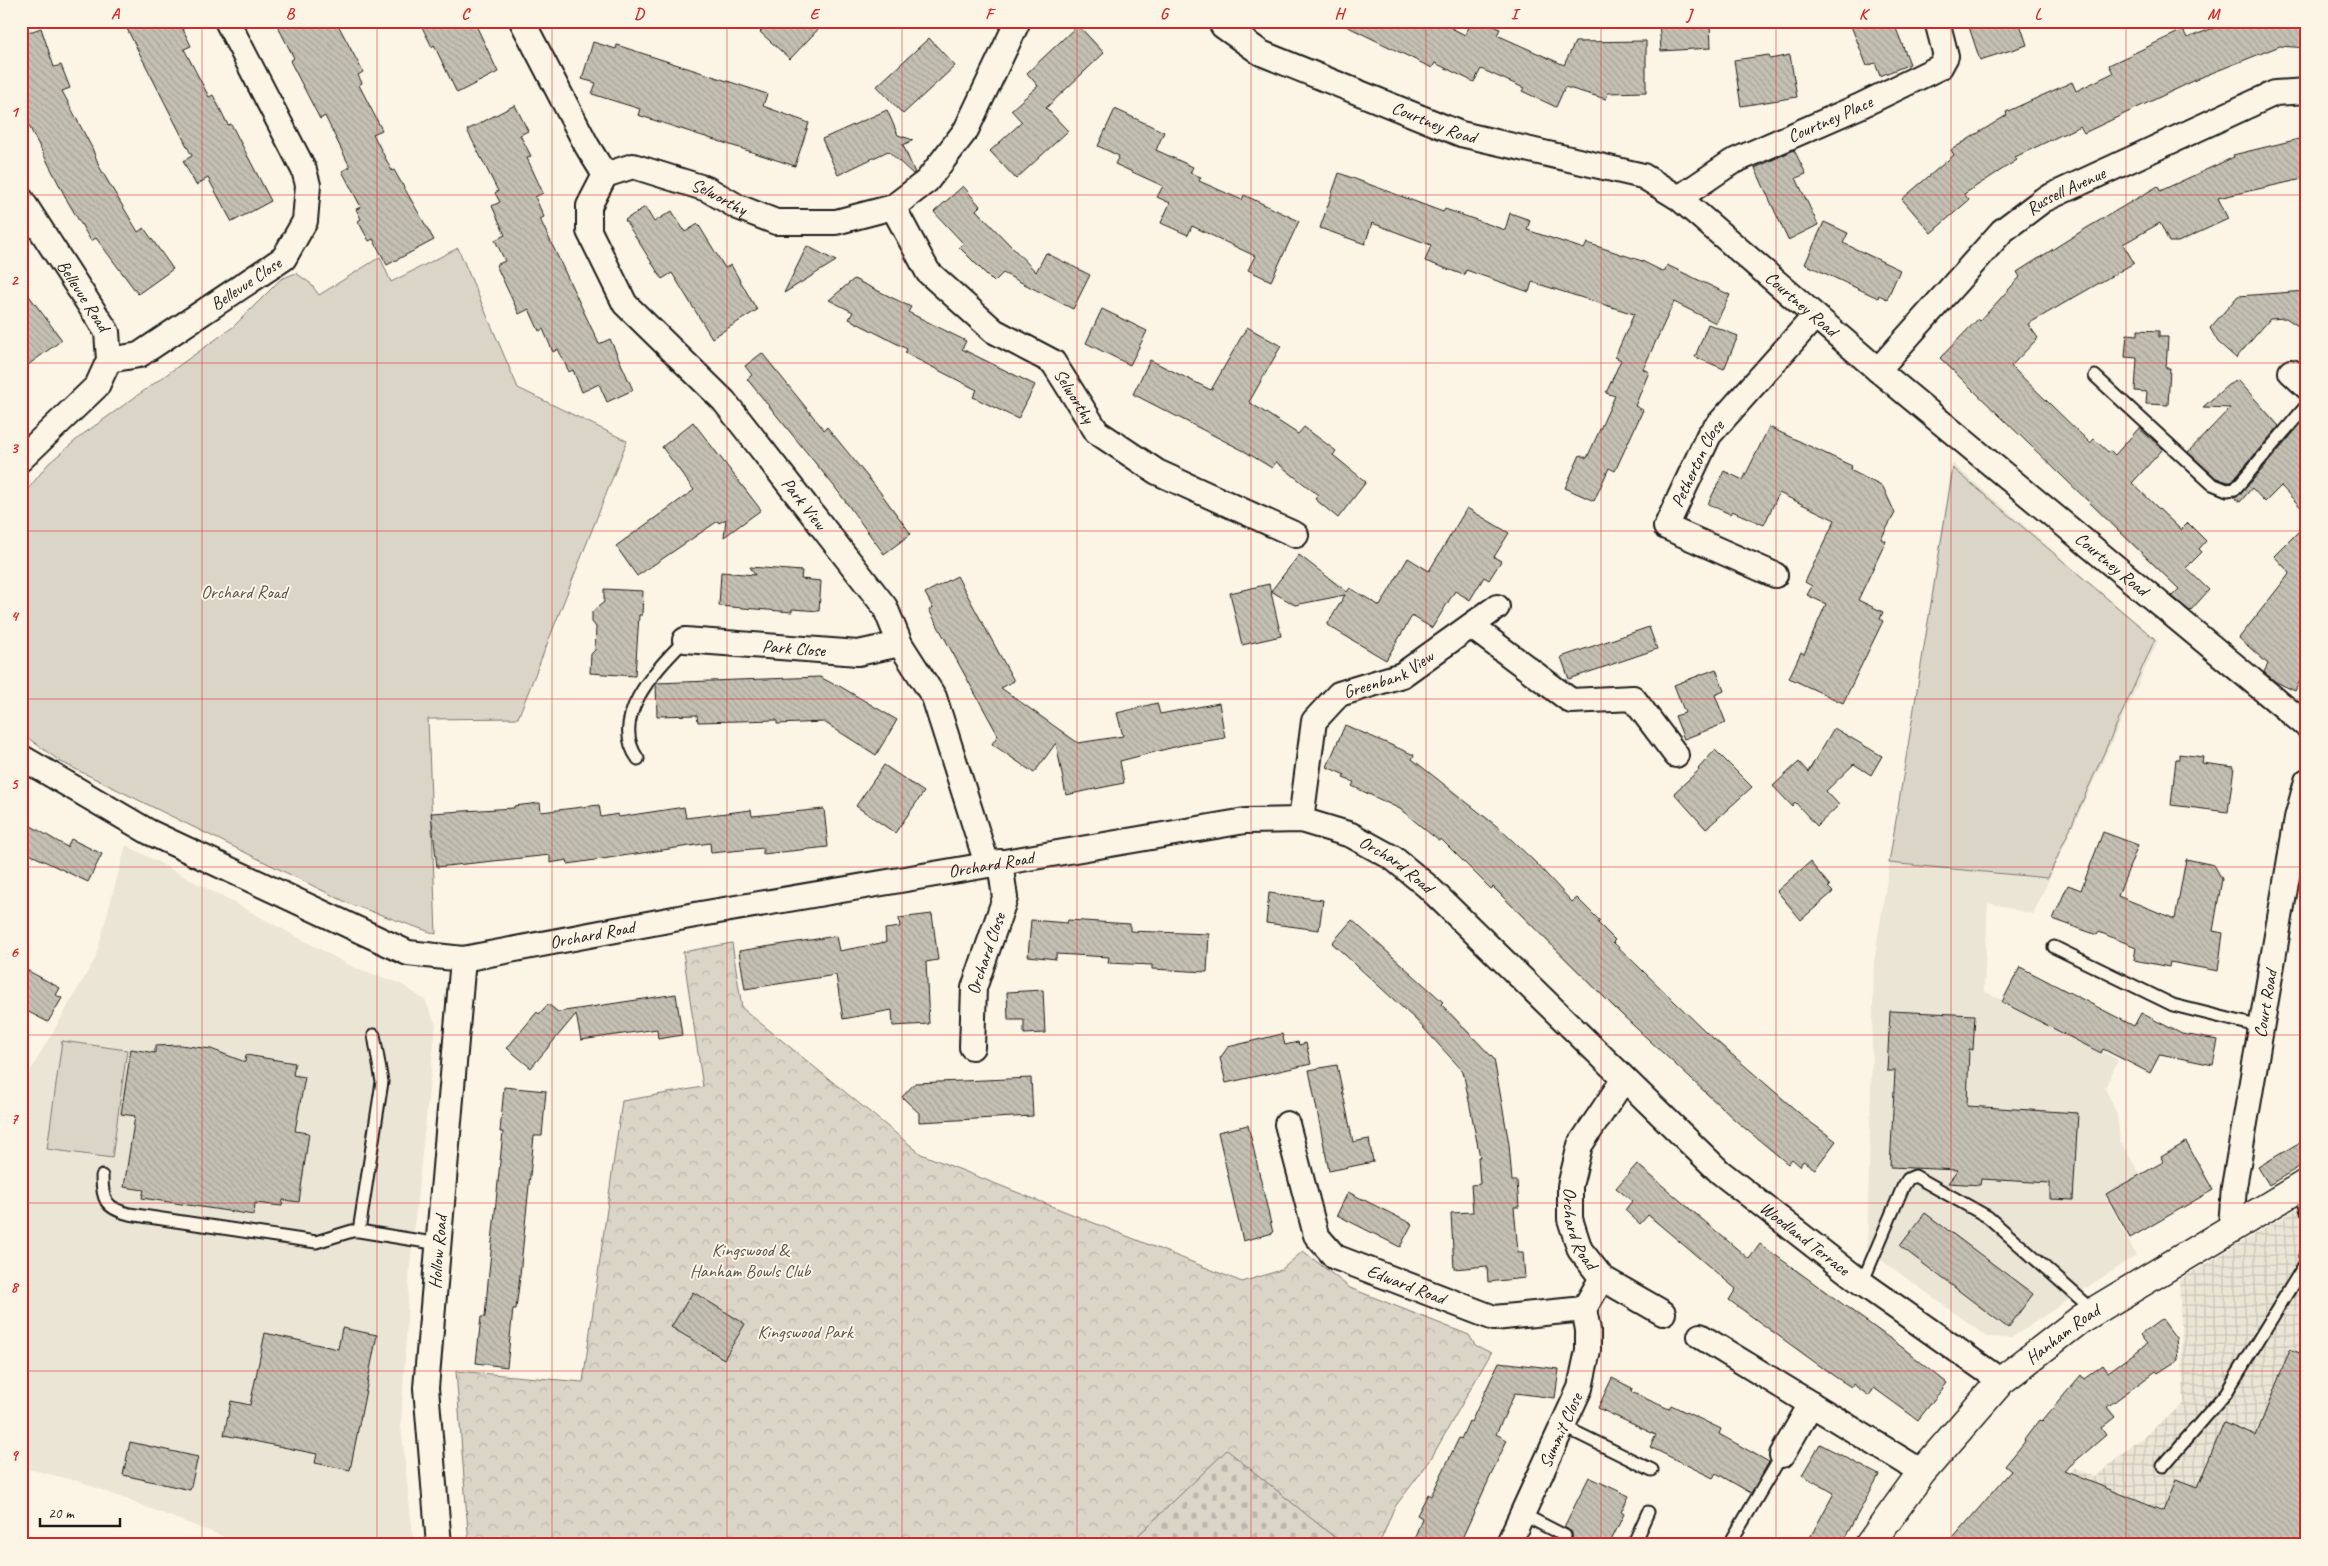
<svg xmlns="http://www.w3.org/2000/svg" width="2328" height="1566" viewBox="0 0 2328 1566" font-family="Caveat,sans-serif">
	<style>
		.built { fill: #ebe5d6 }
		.industrial { fill: url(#industrial-grid) }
		.green { fill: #dbd5c8; stroke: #7c7872 }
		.cemetery { fill: url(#cemetery-stones); stroke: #7c7872 }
		.park { fill: url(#park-crowns); stroke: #7c7872 }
		.building { fill: url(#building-back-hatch); stroke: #1c1c1c }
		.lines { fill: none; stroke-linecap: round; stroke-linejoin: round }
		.service-casing { stroke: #1c1c1c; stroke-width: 15 }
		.minor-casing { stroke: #1c1c1c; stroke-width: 28 }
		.secondary-casing { stroke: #1c1c1c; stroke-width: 31 }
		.service { stroke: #fcf5e5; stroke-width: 11 }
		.minor { stroke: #fcf5e5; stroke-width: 24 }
		.secondary { stroke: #fcf5e5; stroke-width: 28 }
		.grid { fill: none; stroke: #d62828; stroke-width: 1; stroke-opacity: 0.55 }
		.labels { text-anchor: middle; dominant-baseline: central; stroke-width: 4; stroke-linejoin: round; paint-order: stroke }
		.street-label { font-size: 18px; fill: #1c1c1c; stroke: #fcf5e5 }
		.park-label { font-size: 18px; fill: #555450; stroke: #fcf5e5 }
		.neatline { fill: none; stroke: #d62828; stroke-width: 2 }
		.grid-label { font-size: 16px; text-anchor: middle; font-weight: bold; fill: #d62828 }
	</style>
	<defs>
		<pattern id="industrial-grid" width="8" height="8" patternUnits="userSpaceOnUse" patternTransform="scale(1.25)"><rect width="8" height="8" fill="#ebe5d6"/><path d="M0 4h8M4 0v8" fill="none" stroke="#c9c4b7"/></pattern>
		<pattern id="cemetery-stones" width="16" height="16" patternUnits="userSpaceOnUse" patternTransform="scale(1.25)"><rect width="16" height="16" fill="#dbd5c8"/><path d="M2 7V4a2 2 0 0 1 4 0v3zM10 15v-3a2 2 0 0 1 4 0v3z" fill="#bbb6ab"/></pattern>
		<pattern id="park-crowns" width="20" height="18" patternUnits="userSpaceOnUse" patternTransform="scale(1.25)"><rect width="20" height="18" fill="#dbd5c8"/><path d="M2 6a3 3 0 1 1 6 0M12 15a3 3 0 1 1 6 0" fill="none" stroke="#bbb6ab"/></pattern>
		<pattern id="building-back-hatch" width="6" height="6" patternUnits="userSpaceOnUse" patternTransform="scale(1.25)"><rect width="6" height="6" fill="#c4c0b3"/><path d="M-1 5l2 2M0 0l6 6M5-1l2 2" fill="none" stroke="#a8a499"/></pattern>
	</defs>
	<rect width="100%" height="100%" fill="#fcf5e5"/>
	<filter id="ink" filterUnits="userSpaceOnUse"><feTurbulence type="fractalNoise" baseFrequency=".02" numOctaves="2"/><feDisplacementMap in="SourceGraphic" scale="10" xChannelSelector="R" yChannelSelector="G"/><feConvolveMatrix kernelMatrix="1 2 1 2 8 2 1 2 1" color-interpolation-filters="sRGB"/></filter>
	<g filter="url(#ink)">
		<path class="built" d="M1952,463L2158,641L2033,914L1988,903L1984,991L2118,1060L2105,1088L2117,1114L2120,1141L2141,1175L2107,1199L2136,1255L2011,1338L1988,1337L1867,1250L1874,962Z
			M126,845L353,967L401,984L425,1000L436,1025L410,1265L401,1426L414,1545H245L81,1482L21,1467V1087L95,959Z"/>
		<path class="industrial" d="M2307,1203V1545L2032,1514L2073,1468L2095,1477L2184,1403L2179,1280Z"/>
		<path class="green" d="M458,248L518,388L627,441L518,718L428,719L436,934L350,904L61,762L21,733V498L48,464L82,435L233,327L281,279L296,273L310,283L319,295L380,257L391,282Z
			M1953,468L2155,639L2048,878L1889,863Z
			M62,1041L127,1050L112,1158L47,1149Z"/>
		<path class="cemetery" d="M1227,1449L1344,1545H1128Z"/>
		<path class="park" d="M732,943L742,1008L921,1154L1242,1282L1281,1270L1303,1251L1350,1288L1469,1335L1475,1345L1491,1353L1429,1462L1394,1508L1379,1545H1344L1227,1450L1128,1545H469L456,1371L583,1382L622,1101L703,1087L683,952Z"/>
		<path class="building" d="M123,21H179L191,46L184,49L209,97L213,95L228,125L231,124L271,201L232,222L208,178L196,185L183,161L192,156Z
			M275,21H336L363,72L358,75L362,83L359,85L382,130L373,134L392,171L394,170L434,240L387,265L373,239L369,241L358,221L361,219L356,209L361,207L342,171L350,167L325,116L320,119L290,61L294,58Z
			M419,21H474L498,72L457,93L434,45L432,47Z
			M771,21H826L790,59L760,32Z
			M1336,21H1438L1465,35L1472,21H1484L1500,29L1497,35L1564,65L1575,42L1646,41V92L1608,93L1606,99L1565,87L1556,107L1522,91L1524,88L1481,69L1474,82L1435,63L1432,68Z
			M1659,21H1710L1711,48L1661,51Z
			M1849,21H1893L1910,64L1880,76L1875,63L1867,66Z
			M1967,21H2019L2027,45L1980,60Z
			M2232,21H2307V48L2280,46L2204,76L2084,133L2080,126L2015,157L2017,160L1964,194L1969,200L1931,233L1902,199L1954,155L1951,150L2007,115L2006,112L2072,82L2076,91L2113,73L2109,65L2183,30L2187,38Z
			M1078,25L1104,53L1046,108L1068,131L1016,179L990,151L1022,122L1011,110L1038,86L1027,73Z
			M41,28L54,67L61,65L70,88L62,91L92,148L100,168L138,232L144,228L173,269L138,294L96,238L91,241L68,202L29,126L21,106V35Z
			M929,38L955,66L903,114L877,86Z
			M593,42L616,49L617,45L626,48L767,94L763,106L809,123L795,166L638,115L640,109L592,94L596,83L582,79Z
			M1769,55L1770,59L1790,55L1797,97L1741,106L1734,60Z
			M515,105L528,131L520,135L531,156L527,158L543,193L535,197L544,217L540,219L599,344L610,339L633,390L607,402L599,384L582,392L573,370L569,372L558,349L553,352L543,329L539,331L529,309L519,314L496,265L505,261L495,240L505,235L492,206L500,202L495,193L498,191L467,130Z
			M1115,109L1164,132L1156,150L1193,167L1190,173L1201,177L1199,181L1242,200L1244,195L1299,221L1271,281L1248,270L1255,256L1192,226L1188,235L1161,223L1170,203L1157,197L1163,186L1115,164L1119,156L1098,146Z
			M887,110L898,135L913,140L903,145L915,173L913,174L888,151L838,175L822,139Z
			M2307,137V178L2218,198L2228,219L2178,242H2169L2160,223L2123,244L2134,263L2028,324L2038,338L2011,366L2090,443L2094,439L2108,452L2110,450L2115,455L2139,428L2163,449L2132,483L2181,530L2188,523L2206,541L2199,549L2202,552L2186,568L2209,590L2190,611L2172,596L2179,589L1940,358L1978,319L1980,321L2020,277L2017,272L2085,229L2158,186L2160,191L2234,157L2233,155Z
			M1794,150L1806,174L1796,178L1818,225L1788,240L1755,168Z
			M1339,173L1443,212L1445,209L1505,230L1510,213L1530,220L1527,230L1584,249L1587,243L1642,261L1664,272L1667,265L1730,295L1716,323L1674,302L1643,369L1649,372L1635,406L1643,410L1615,471L1609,468L1594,501L1565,488L1580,455L1587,458L1615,396L1606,393L1621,360L1615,357L1634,314L1532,282L1529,292L1466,270L1464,275L1425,261L1431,245L1372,223L1365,244L1320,228Z
			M963,186L980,206L976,210L1036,272L1046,253L1090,275L1073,309L1003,273L994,282L959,247L963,243L934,212Z
			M645,207L654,222L672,211L685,232L698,224L725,268L731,265L757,310L712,338L672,273L662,279L625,220Z
			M1824,222L1848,233L1843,243L1900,270L1887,299L1879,295L1878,298L1805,264Z
			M807,246L836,261L784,293Z
			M854,279L911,307L908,312L966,341L962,349L1035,385L1018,419L973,397L977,390L905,353L907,349L849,319L853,312L829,300Z
			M21,285L62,340L21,370Z
			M2307,291V332L2286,318L2270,319L2236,358L2218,342L2210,328L2238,296Z
			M1102,309L1147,331L1130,365L1086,343Z
			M1708,324L1738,336L1724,369L1695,357Z
			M1247,327L1281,346L1249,402L1298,434L1304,427L1336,451L1333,455L1366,482L1338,518L1315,499L1318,495L1276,462L1272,468L1244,451L1133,394L1150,360L1211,390Z
			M2138,330L2159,331V337H2168L2166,368H2170L2168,405L2146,404L2147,392L2135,391L2137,358L2125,357L2127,334L2138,335Z
			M762,353L824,430L827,427L880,492L911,534L884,554L834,486L747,379L752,375L745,366Z
			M2238,380L2279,426L2231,482H2228L2216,478L2188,452L2230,408L2203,407L2228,385Z
			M2307,417V514L2281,486L2265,502L2252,488L2240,502L2234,497L2241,494Z
			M693,422L761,510L724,537L726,519L719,523L718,521L637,576L616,546L694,490L662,447Z
			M1769,427L1852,466L1850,470L1883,487L1895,513L1881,539L1886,541L1858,600L1883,612L1880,619L1883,621L1843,703L1789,678L1801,652L1804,654L1826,604L1807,595L1812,586L1805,582L1835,520L1779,493L1764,525L1732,511L1730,514L1708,504L1724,471L1743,480Z
			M1467,508L1509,533L1494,557L1501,561L1489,580L1484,577L1470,600L1455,591L1432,628L1412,616L1386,660L1327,625L1345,595L1295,605L1271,591L1299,555L1347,592L1350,588L1380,606L1408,558L1429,571Z
			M2307,523V666L2295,691L2276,682L2264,672L2268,664L2239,638L2290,573L2274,556Z
			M750,567L802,571L801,579L821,581L819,611L792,609V612L719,606L721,572L755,575Z
			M957,576L1014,681L1001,688L1078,743L1123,736L1117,713L1157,703L1160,714L1219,703L1225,738L1182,745L1120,761L1124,783L1066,795L1056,743L1034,773L992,744L998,735L929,610L933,608L925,593Z
			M1269,584L1281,636L1242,645L1230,593Z
			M604,589L643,591L642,615H639L635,676L590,673L591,654L595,650L596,627L592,622V612L604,602Z
			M1649,627L1657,649L1569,679L1561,657Z
			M1716,669L1724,691L1715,695L1726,723L1684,739L1675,716L1685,713L1674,685Z
			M820,677L835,685L836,684L897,720L876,755L824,722L777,724V720L698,722L697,715L657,716L656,683Z
			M1345,725L1414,755L1412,759L1499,828L1536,863L1572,902L1577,898L1600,921L1598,923L1615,940L1613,942L1706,1032L1806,1119L1836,1141L1815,1169L1803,1161L1800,1166L1792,1159L1788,1164L1735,1120L1619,1012L1493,887L1491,889L1441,839L1439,841L1400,809L1352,786L1354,782L1343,778L1345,775L1327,767Z
			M1834,728L1882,756L1871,775L1854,764L1826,791L1839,805L1817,826L1795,802L1792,806L1773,786L1799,762L1808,772Z
			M1715,750L1752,787L1706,829L1674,793L1699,770L1698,769Z
			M2179,754L2203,757L2202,763L2234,767L2228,812L2171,805L2176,759H2179Z
			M884,765L924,792L895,833L856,806Z
			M540,803L541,812L599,805L601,817L618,814L619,817L684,807L686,818L751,810L752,816L824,809L828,847L763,854V848L711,853L710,843L568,864L567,860L550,863V855L437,867L431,813L514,808V806Z
			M21,820L67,847L71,839L102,854L88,882L21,850Z
			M2103,832L2138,845L2118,896L2175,919L2186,859L2214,865L2222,879L2213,931L2223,933L2218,971L2170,962L2169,967L2134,960L2136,947L2099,932L2097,935L2053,919L2068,885L2081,890Z
			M1810,862L1830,886L1828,887L1833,892L1801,920L1777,891Z
			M1269,893L1323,900L1319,930L1266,923Z
			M932,914L938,960L926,962L929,1024L893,1026L892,1010L843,1019L836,975L745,989L739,951L836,936L839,951L866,946L886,942L885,929L900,927L899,918Z
			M1031,920L1067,923L1068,920L1130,924V931L1209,934L1207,972L1152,969V965L1108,963L1109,957L1056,954V959L1028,956Z
			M1352,920L1443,1002L1441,1004L1494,1059L1509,1144L1512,1181H1517L1519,1207H1514L1518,1252H1523L1525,1278L1488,1282L1487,1266L1454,1269L1451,1213L1473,1212L1471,1185L1480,1184L1478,1157H1480L1463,1071L1416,1020L1332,943Z
			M21,967L60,988L56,995L62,998L48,1022L21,1008Z
			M2020,967L2134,1026L2141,1013L2182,1034L2218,1040L2213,1065L2160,1054L2150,1073L2103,1049L2101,1053L2002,1002Z
			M1043,990L1045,1033L1024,1034V1020H1008L1007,992Z
			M676,994L682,1035L658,1039L657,1029L581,1040L576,1014L531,1068L507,1048L537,1012L539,1014L548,1004L558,1012Z
			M1890,1011L1975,1015L1973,1050L1969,1049L1967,1106L2078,1113L2073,1200L2050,1199V1183L1981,1179L1980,1185L1948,1183L1958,1170L1890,1167L1895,1071H1887Z
			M1282,1034L1285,1045L1298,1042L1299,1045L1306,1043L1311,1064L1226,1083L1220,1058L1228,1047Z
			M180,1045L211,1049L245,1062L246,1055L295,1063L293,1075L305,1077L295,1131L309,1133L299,1202L283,1200L282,1206L255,1203L254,1215L142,1198L144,1190L124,1187L135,1116L121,1114L131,1049L155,1053V1046Z
			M1337,1065L1353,1142L1369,1139L1373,1162L1329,1171L1309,1070Z
			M1031,1078L1033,1116L919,1122V1113L902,1097L915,1083Z
			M504,1087L546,1091L542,1136H534L519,1285L516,1309H513L507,1367L476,1363L481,1317H485L488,1282L503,1132H500Z
			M1248,1125L1273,1233L1243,1241L1218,1132Z
			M2307,1138V1162L2269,1185L2258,1167Z
			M2186,1142L2213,1190L2130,1238L2106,1194L2163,1162L2161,1157Z
			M1637,1164L1749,1259L1760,1244L1903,1348L1947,1383L1918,1420L1874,1388L1869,1396L1853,1384L1851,1387L1834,1376L1729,1300L1736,1289L1648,1215L1640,1224L1625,1210L1632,1201L1616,1188Z
			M1348,1192L1412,1224L1400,1247L1337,1215Z
			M1925,1213L2033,1294L2008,1328L1900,1246Z
			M693,1292L745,1324L724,1359L671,1327Z
			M2162,1319L2176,1338L2178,1360L2158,1373L2156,1371L2107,1407L2115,1417L2101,1428L2106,1435L2064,1471L2163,1511L2176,1480L2197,1488L2224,1423L2256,1436L2290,1349L2307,1356V1545H1947L2011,1471L2005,1466L2023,1444L2025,1441L2024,1440L2039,1420L2042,1421L2081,1375L2084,1379L2103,1365L2108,1372L2147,1344L2140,1335Z
			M342,1328L377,1335L350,1470L315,1463L317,1454L224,1435L231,1401L250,1405L265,1333L338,1349Z
			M1499,1362L1559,1369L1555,1398L1515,1393L1496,1434L1507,1440L1459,1545H1412L1422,1518L1417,1515L1428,1494L1431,1496L1459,1438L1461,1439L1469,1421L1471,1422Z
			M1612,1378L1632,1388L1631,1392L1669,1409L1671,1405L1721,1429L1719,1434L1769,1462L1751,1493L1716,1473L1713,1478L1650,1447L1656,1435L1598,1408Z
			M130,1442L198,1457L190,1490L123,1475Z
			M1820,1444L1879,1475L1841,1545H1806L1834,1493L1802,1475Z
			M1589,1477L1629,1496L1621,1512L1624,1514L1609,1545H1557L1559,1541L1566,1543L1572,1539V1532L1564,1527Z"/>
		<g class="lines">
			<defs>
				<path id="service" d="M2095,376L2212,484L2227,490L2235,489L2307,405
					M638,759C608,717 657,669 685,640
					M2292,844L2307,848
					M2054,947L2173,1005L2261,1027
					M374,1035L382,1082L359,1231L439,1244
					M102,1176C102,1199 105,1208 129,1214L316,1242L352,1231H359
					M2300,1187L2307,1212
					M1862,1283L1903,1187L1908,1179L1915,1176L1988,1217L2094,1311
					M1563,1426L1652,1470
					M2163,1466L2226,1393L2305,1264L2307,1250
					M1522,1514L1565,1536
					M1633,1545L1648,1512
					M1729,1545L1782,1455"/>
				<g id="minor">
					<path d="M522,21L587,146L605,175"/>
					<path id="s1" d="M1220,21L1223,26L1261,53L1461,134L1643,176L1679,198L1878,370L2307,726"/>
					<path id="s2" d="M605,175L589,206V231L625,304L724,401L885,607L900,644L934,697L987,864"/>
					<path id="s3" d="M605,175L633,166L707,189L738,207L776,222H836L893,207L927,181L966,130L1018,21"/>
					<path id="s4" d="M1679,198L1732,162L1860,106L1940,67L1946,56L1937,21"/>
					<path id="s5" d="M21,199L107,332L109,360L97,386L21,459"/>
					<path id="s6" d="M893,207L928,272L994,331L1053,362L1097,432L1157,472L1296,535"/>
					<path id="s7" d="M109,360L139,355L284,258L305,221L308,185L304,170L227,21"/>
					<path id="s8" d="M1878,370L2002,231L2043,200L2275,93L2307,91"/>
					<path d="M2291,372L2307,387"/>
					<path id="s9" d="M1775,575L1666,527L1709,435L1815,316"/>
					<path d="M1471,626L1571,701L1633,698L1676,755"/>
					<path id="s10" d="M685,640L858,653L900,644"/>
					<path id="s11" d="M21,757L149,832L408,953L463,959L695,915L1245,821L1301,820L1351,835L1393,858L1427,886L1720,1172L1862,1283L2001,1381"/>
					<path id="s12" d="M1301,820L1314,721L1339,694L1402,675L1497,607"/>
					<path id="s13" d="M972,1047L974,988L1005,898L1000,862"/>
					<path id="s14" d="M1624,1079L1580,1145L1570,1186V1219L1580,1250L1602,1278L1663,1313"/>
					<path id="s15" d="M1287,1124L1316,1235L1335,1257L1494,1318L1584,1309L1602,1278"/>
					<path id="s16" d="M2231,1226L2234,1187L2297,818L2307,781"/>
					<path d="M1700,1336L1922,1472"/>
					<path d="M1782,1455L1811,1404"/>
					<path id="s17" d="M439,1545L426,1388L463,959"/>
					<path id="s18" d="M1508,1545L1580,1388L1588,1350V1330L1584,1309"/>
				</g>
				<g id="secondary">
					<path id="s19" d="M1869,1545L1922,1472L2001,1381L2081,1319L2307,1183"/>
				</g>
			</defs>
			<use href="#service" class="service-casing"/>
			<use href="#minor" class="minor-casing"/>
			<use href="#secondary" class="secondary-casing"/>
			<use href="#service" class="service"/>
			<use href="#minor" class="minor"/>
			<use href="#secondary" class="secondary"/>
		</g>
	</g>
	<path class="grid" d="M202,21V1545M377,21V1545M552,21V1545M727,21V1545M902,21V1545M1077,21V1545M1251,21V1545M1426,21V1545M1601,21V1545M1776,21V1545M1951,21V1545M2126,21V1545M21,195H2307M21,363H2307M21,531H2307M21,699H2307M21,867H2307M21,1035H2307M21,1203H2307M21,1371H2307"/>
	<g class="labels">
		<g class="street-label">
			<text stroke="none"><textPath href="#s4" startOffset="171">Courtney Place</textPath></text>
			<text stroke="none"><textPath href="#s1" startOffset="239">Courtney Road</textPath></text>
			<text stroke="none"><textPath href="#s8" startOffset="262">Russell Avenue</textPath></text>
			<text stroke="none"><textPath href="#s3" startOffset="121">Selworthy</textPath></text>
			<text stroke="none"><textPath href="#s7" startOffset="159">Bellevue Close</textPath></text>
			<text stroke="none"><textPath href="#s5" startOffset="115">Bellevue Road</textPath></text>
			<text stroke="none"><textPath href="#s1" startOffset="659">Courtney Road</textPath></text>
			<text stroke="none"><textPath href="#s6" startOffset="269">Selworthy</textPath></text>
			<text stroke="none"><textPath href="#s9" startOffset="190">Petherton Close</textPath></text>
			<text stroke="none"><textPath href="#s2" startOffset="410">Park View</textPath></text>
			<text stroke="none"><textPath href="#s1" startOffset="1064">Courtney Road</textPath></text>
			<text stroke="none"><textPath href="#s10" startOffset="109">Park Close</textPath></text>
			<text stroke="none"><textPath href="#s12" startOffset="190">Greenbank View</textPath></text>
			<text stroke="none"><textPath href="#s11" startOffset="1026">Orchard Road</textPath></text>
			<text stroke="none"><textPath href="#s11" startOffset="1446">Orchard Road</textPath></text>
			<text stroke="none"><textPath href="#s11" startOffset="621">Orchard Road</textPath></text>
			<text stroke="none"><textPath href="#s13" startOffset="95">Orchard Close</textPath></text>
			<text stroke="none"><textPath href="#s16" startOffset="225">Court Road</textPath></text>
			<text stroke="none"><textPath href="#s14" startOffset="166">Orchard Road</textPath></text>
			<text stroke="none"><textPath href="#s11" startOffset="2001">Woodland Terrace</textPath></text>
			<text stroke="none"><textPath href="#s17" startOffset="294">Hollow Road</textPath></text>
			<text stroke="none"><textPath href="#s15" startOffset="220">Edward Road</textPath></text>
			<text stroke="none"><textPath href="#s19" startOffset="288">Hanham Road</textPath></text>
			<text stroke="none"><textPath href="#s18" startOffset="126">Summit Close</textPath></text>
		</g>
		<g class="park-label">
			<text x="244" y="592">Orchard Road</text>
			<text x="750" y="1250">Kingswood &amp;<tspan x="750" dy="21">Hanham Bowls Club</tspan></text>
			<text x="805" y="1332">Kingswood Park</text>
		</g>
	</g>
	<rect width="2328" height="1566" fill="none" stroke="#fcf5e5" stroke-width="55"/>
	<path d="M40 1518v8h80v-8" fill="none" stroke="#1c1c1c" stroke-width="2.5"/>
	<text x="48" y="1518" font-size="15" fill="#1c1c1c" stroke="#fcf5e5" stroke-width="4" paint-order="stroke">20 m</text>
	<rect x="28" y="28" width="2272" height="1510" class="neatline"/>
	<g class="grid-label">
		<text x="115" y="19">A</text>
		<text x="290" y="19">B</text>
		<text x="465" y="19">C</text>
		<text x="639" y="19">D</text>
		<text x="814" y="19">E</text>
		<text x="989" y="19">F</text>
		<text x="1164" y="19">G</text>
		<text x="1339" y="19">H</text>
		<text x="1514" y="19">I</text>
		<text x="1689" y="19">J</text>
		<text x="1863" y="19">K</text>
		<text x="2038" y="19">L</text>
		<text x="2213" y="19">M</text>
		<text x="14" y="117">1</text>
		<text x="14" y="285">2</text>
		<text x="14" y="453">3</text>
		<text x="14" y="621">4</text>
		<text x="14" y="789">5</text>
		<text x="14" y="957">6</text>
		<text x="14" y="1124">7</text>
		<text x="14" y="1292">8</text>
		<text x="14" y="1460">9</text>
	</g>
</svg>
